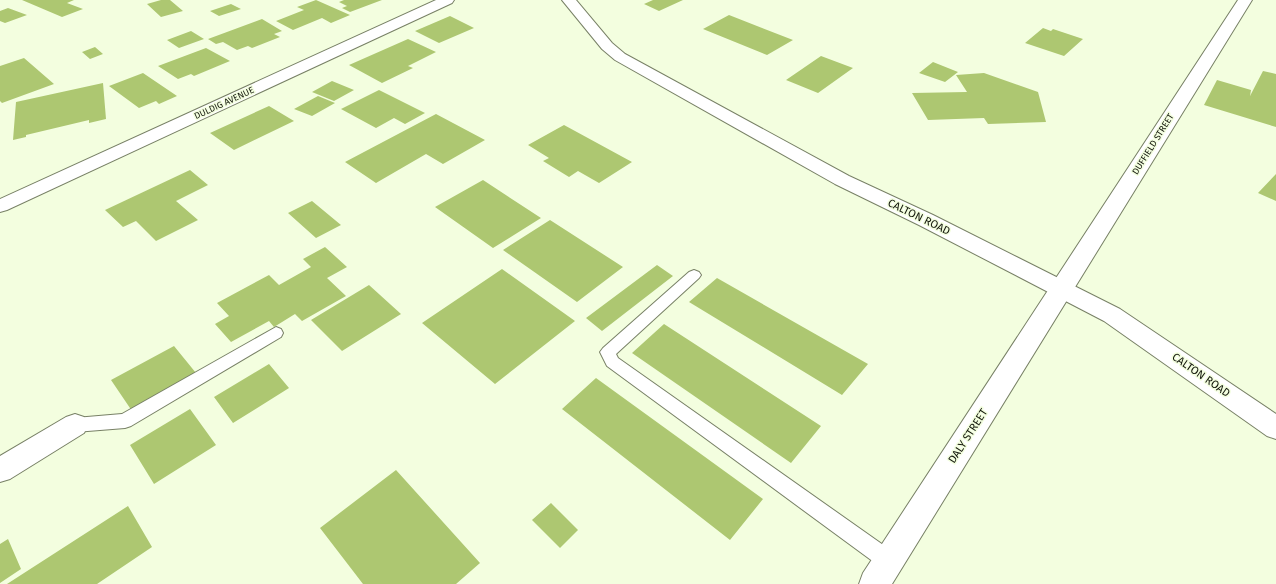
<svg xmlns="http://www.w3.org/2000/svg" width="1276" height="584" viewBox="0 0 1276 584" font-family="'Fira Sans',sans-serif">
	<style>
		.building { fill: #adc771 }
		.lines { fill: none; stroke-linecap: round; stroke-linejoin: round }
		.lane-casing { stroke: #788166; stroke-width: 2 }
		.street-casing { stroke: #788166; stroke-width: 2 }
		.secondary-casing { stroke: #788166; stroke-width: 2 }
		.lane { fill: #fff; fill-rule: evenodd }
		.street { fill: #fff; fill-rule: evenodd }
		.secondary { fill: #fff; fill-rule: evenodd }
		.labels { text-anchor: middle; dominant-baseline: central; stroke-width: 3; stroke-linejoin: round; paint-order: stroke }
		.far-street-label { font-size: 9px; fill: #11150a; stroke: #f3fedf }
		.street-label { font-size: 11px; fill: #11150a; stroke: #f3fedf }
	</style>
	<rect width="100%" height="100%" fill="#f3fedf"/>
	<path class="building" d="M22,0H74L67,3L83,9L62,17Z
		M161,0H170L183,11L161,17L147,4Z
		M316,0L350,15L331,23L322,18L293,30L276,21L304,10L297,7Z
		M344,0H382L350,12L342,8L347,6L339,2Z
		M653,0H683L659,11L644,4Z
		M231,4L241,9L219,16L210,11Z
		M8,8L27,15L5,23L0,21V11Z
		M729,15L793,40L767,55L703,29Z
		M450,16L474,28L439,43L415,31Z
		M262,19L282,31L274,34L280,37L252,48L248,46L237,50L223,42L216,44L208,39Z
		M1043,28L1051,31L1053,29L1083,39L1064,56L1025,43Z
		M191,31L204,39L179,48L167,40Z
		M408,39L436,52L408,66L413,68L382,83L349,65Z
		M95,47L103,54L90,59L82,52Z
		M206,48L230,61L194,76L191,74L178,79L158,66Z
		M821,56L853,68L818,93L786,80Z
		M24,58L54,84L2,103L0,101V66Z
		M933,62L958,72L945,82L919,73Z
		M1263,71L1276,74V127L1204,105L1217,80L1251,90L1250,96Z
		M143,73L177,96L159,104L156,101L139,108L109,86Z
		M984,73L1038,92L1046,122L988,124L984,118L928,120L912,93L967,92L956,75Z
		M332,81L354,90L334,101L312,92Z
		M103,83L106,119L89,123V120L26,135V137L13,140L16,102Z
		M379,90L425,113L405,124L394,118L376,128L341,109Z
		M318,96L335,103L312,116L294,109Z
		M269,106L294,121L234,150L210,133Z
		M436,114L485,140L443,164L426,154L376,183L345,162Z
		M564,125L632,162L599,183L578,171L569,177L543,161L549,158L528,145Z
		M190,170L208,185L176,201L198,220L156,241L136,221L123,227L105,210Z
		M1276,174V201L1258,193Z
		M483,180L541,218L493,248L435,207Z
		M312,201L341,225L316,238L288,213Z
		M550,220L623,267L577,302L503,250Z
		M325,247L347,267L327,278L346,296L302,321L295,314L274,327L269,321L231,342L215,324L229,316L217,303L269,275L279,285L311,267L303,259Z
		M657,265L673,276L602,331L586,318Z
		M502,269L575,321L495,384L422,323Z
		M717,278L868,364L842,395L689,302Z
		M369,285L401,314L342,351L311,320Z
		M664,324L821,426L791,463L632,353Z
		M174,346L196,373L132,411L111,380Z
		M269,364L289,388L233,423L214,397Z
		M596,378L763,499L730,540L562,409Z
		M190,409L216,445L154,484L130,445Z
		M396,470L480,563L456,584H363L320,528Z
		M551,503L578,530L560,548L532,520Z
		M128,506L152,547L97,584H7Z
		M8,539L21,569L0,583V544Z"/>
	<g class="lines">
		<defs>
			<path id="lane" d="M694,270L699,272L701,275L699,278L616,354L618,358L896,554L899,561L896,568L889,570L882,568L607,366L600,352L603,348L689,272Z
				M276,327L281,329L283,333L281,337L131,426L125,428L75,432L69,430L67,425L69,420L75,418L122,414Z"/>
			<path id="street" d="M436,0H454L452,3L7,210L0,212V199Z
				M1238,0H1252L892,584H859L863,573Z
				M75,414L84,417L88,425L84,433L10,479L0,482V456L66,417Z"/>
			<path id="secondary" d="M562,0H576L612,43L625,54L849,176L933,215L1120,309L1276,414V439L1267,436L1104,321L919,225L835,184L615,60L602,49Z"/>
		</defs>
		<use href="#lane" class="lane-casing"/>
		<use href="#street" class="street-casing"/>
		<use href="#secondary" class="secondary-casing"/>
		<use href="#lane" class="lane"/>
		<use href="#street" class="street"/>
		<use href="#secondary" class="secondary"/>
	</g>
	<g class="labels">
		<g class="far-street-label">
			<text transform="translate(224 103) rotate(-25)">DULDIG AVENUE</text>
			<text transform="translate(1153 144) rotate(-58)">DUFFIELD STREET</text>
		</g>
		<g class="street-label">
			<text transform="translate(919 217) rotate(26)">CALTON ROAD</text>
			<text transform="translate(1201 375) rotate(35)">CALTON ROAD</text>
			<text transform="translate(968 436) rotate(-57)">DALY STREET</text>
		</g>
	</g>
</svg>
